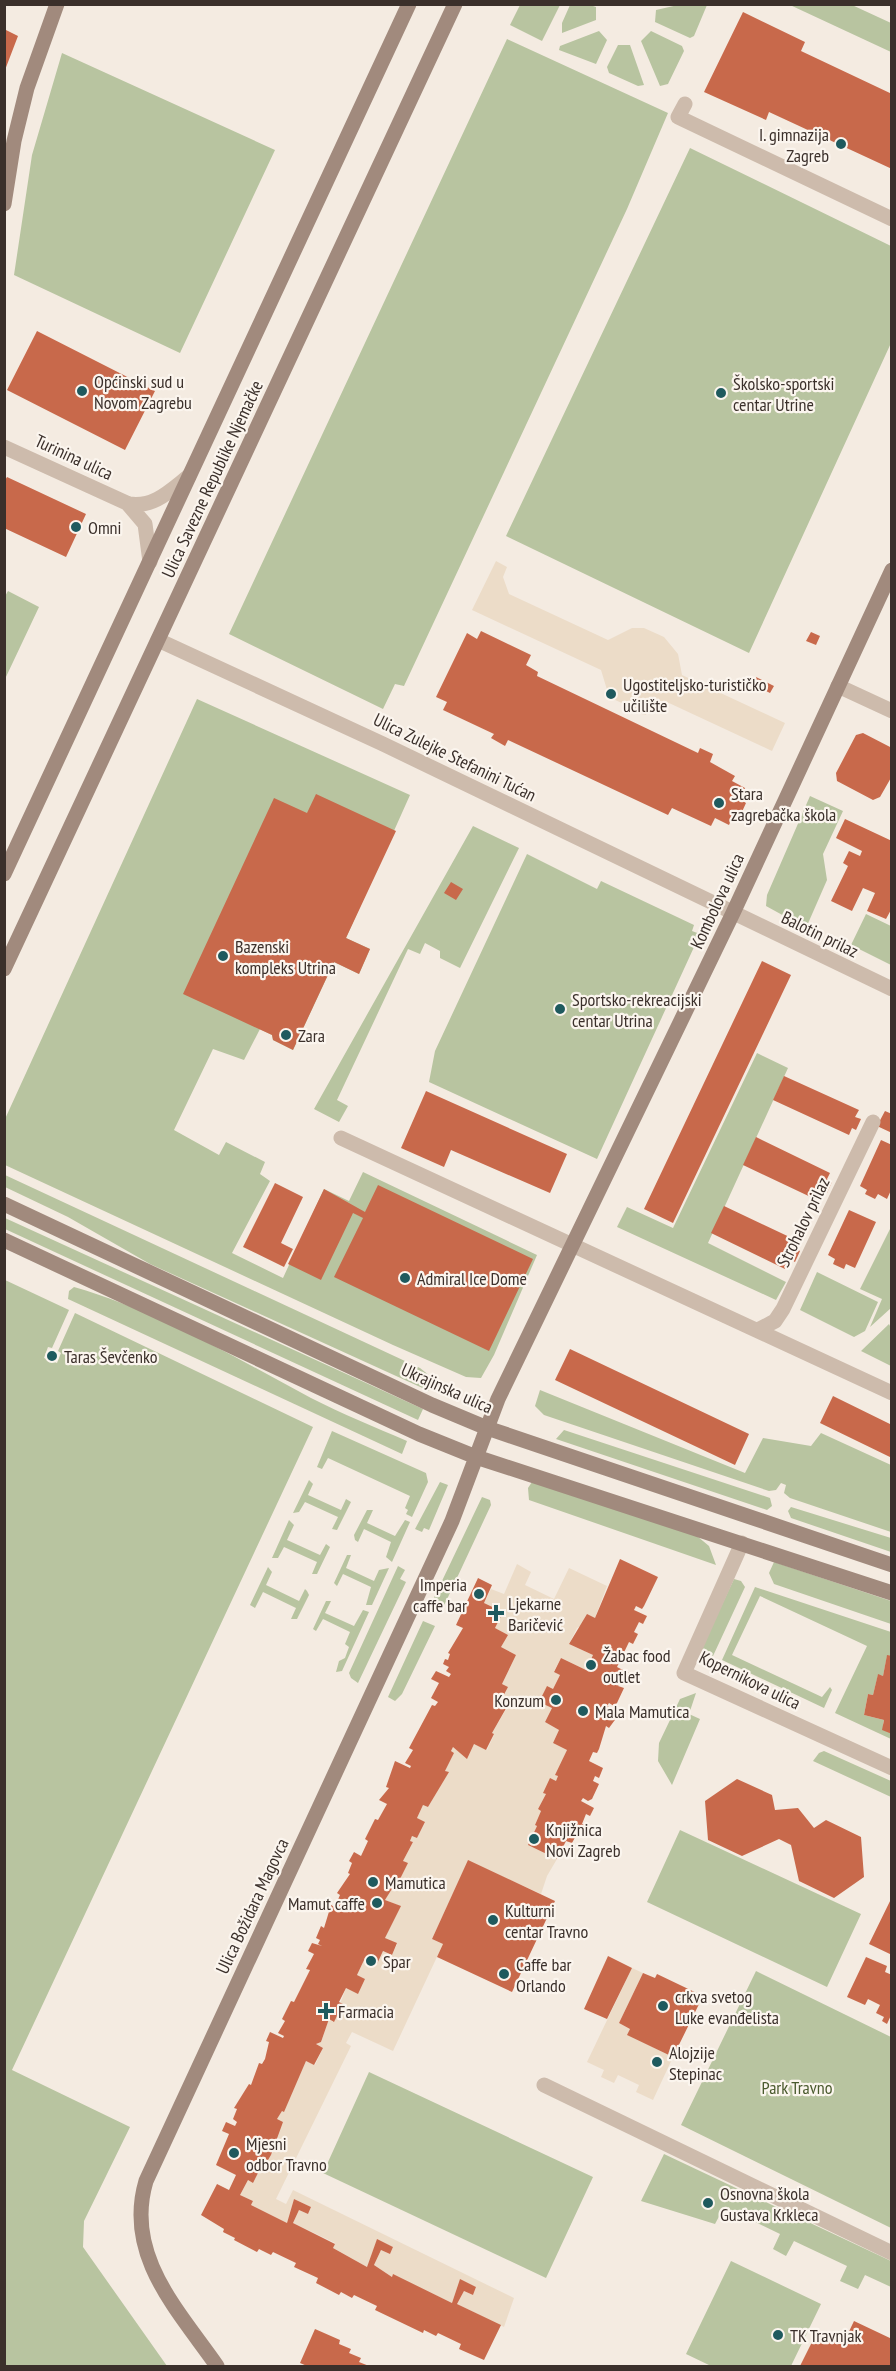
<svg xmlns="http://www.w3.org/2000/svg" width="896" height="2371" viewBox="0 0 896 2371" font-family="'PT Sans Narrow',sans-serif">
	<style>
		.green { fill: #b8c4a0 }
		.plaza { fill: #ecdcc8 }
		.building { fill: #c8694b }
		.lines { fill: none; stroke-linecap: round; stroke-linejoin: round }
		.street { stroke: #cdbbac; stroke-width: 15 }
		.secondary { stroke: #a18a7d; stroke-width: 15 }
		.poi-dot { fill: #1f5a5e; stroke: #fbf5ee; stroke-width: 2 }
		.labels { text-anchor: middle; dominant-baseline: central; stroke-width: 4.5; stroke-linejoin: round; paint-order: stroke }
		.poi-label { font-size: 18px; fill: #3b302b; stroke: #fbf5ee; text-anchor: start }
		.street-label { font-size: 18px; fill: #3b302b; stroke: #fbf5ee }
		.park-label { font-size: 18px; fill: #4a5a2e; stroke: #fbf5ee }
	</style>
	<rect width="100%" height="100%" fill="#f4ebe1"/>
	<path class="green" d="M520,5H560L542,41L510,25Z
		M570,5H590L596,7V20L562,33V23Z
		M707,5L694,36L690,38L655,22L656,10L678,5Z
		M790,5H852L891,23V52Z
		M599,31L607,40L596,64L559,50L560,46Z
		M651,31L682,46L684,51L668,84L660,86L641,41Z
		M507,39L668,113L627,209L404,686L395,684L383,709L229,634Z
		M618,45H630L644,85L638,86L609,73L607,67Z
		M62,53L275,150L180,353L14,275L32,155Z
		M690,148L891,246V343L749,653L506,536Z
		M8,591L39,607L5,679L4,598Z
		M197,699L410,795L346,938L370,949L359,974L334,962L293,1050L273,1040L272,1035L260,1029L244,1060L213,1049L174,1130L219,1155L226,1142L265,1162L260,1174L270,1181L232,1253L283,1278L324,1189L349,1201L363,1172L537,1255L494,1355L481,1378L466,1377L393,1345L5,1165V1119Z
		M810,796L843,811L823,854L827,880L806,928L766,906L767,895Z
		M473,826L519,848L460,968L440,958V951L425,943L420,954L408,949L337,1100L348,1106L339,1122L314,1109Z
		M527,854L597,889L601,881L694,925L692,931L700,934L597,1159L429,1082L435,1051Z
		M866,914L891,926V965L851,945Z
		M757,1053L788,1068L708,1243L786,1282L776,1300L617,1227L627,1207L673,1228Z
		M5,1175L420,1368L430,1376L429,1391L150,1264L68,1217L5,1187Z
		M5,1218L423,1409L418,1420L5,1229Z
		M891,1227V1308L870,1327L882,1299L860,1289Z
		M817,1272L878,1302L865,1331L854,1337L800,1310Z
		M5,1280L69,1310L52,1348L48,1347L44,1358L57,1363L61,1353L58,1351L75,1313L313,1427L12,2070L130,2127L84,2221L83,2247L167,2366H5Z
		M74,1287C158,1311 234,1357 311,1398C342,1414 375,1427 407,1441L402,1454L68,1299L69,1291Z
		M889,1324L891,1328V1366L861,1351Z
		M540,1390L745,1473L763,1438L811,1446L821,1433L891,1465V1532L790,1498L784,1493L786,1485L781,1483L776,1490L769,1491L544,1415L535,1406Z
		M564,1430L770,1498L772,1506L767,1510L556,1439Z
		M332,1431L426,1473L428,1482L412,1517L406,1514L408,1510L405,1508L410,1496L328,1458L322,1469L317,1467Z
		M309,1480L313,1484L308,1495L341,1510L346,1499L351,1502L337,1530L332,1529L338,1517L305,1502L299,1512L293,1513Z
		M440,1482L448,1485L429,1530L424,1528L422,1532L415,1529Z
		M532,1482L697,1536L709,1546L716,1565L529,1500L528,1488Z
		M482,1497L490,1500L491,1505L442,1610L431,1604Z
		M791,1507L891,1538V1552L791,1518L788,1511Z
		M367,1510H373L367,1523L395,1536L405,1520L410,1522L392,1562L386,1557L391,1542L364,1529L358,1542L355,1540L354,1535Z
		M289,1520L294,1525L287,1540L320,1555L326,1544L330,1547L317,1574H312L317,1562L284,1547L278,1558H272Z
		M347,1555H351L346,1568L374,1581L379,1570L389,1568L372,1605H366L371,1587L343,1574L337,1586L334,1583Z
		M774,1562L891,1601V1624L774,1584L769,1573Z
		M398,1566L405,1570L400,1579L406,1582L358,1683L351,1678L349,1673Z
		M268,1567L272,1572L266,1585L299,1601L305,1589L307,1591L309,1595L297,1619H291L296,1608L263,1592L255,1608L250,1605Z
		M734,1579L741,1581L745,1587L713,1656L700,1651Z
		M755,1587L891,1632V1656H887L883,1676L878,1675L873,1695L868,1694L864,1715L884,1720L883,1724L891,1734V1739L835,1713L867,1646L760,1596L732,1655L822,1697L830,1687L832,1690L824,1708L722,1660Z
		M326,1601H331L325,1613L354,1626L363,1610L369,1612L342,1671L336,1672L339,1661L345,1658L349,1647L345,1644L350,1632L323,1619L316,1631L313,1629Z
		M423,1621L435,1626L402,1694L395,1701L388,1697Z
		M696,1693L689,1714L700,1719L672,1785L658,1761L659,1743L680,1699Z
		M824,1751L891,1781V1797L813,1761L819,1753Z
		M680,1830L861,1914L827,1987L647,1902Z
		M756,1971L891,2037V2228L681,2125Z
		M369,2072L593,2177L546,2278L323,2173Z
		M664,2154L891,2261V2287L865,2275L858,2289L840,2281L847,2266L794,2241L786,2256L773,2249L780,2234L724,2207L715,2224L641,2201Z
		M731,2261L821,2304L791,2366H711L686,2354Z"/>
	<path class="plaza" d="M496,561L507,567L503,577L509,594L608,640L632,628H644L664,637L678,654L682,675L785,723L772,751L669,703L645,715L632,711L633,708L613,699L611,701L606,698L608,693L601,670L472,610Z
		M517,1564L531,1572L525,1585L554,1599L569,1568L607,1586L595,1618L577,1628L569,1644L593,1655L586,1670L561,1658L554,1671L560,1675L553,1689L540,1702L552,1708L545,1722L559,1730L553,1743L567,1750L556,1775L558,1776L556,1781L544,1793L546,1794L538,1809L541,1811L535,1825L537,1826L528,1845L557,1859L547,1876L541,1894L468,1861L432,1939L443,1944L393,2051L352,2032L346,2043L351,2046L276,2199L286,2204L293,2190L514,2298L504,2327L457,2304L464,2291L473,2295L476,2287L460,2280L452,2303L393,2275L392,2277L374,2265L381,2250L390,2254L393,2247L377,2240L367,2267L333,2248L335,2243L293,2223L299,2210L308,2214L311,2207L294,2199L287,2223L251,2205L253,2201L240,2195L248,2180L253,2183L265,2159L268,2160L271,2155L279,2138L276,2137L277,2119L282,2111H284L306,2061L315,2065L323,2048L316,2044L321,2042L329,2019L333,2022L346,1988L358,1993L365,1979L357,1975L365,1958L377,1963L383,1951L392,1955L397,1944L385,1938L400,1906L385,1900L395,1884H397L407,1864L403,1861L413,1842L410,1841L412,1836L417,1838L425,1823L417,1818L423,1805L428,1807L448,1773L445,1771L454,1753L451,1751L453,1747L467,1758L474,1744L487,1750L494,1735L492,1733L508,1706L500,1702L507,1687L502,1684L516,1655L501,1647L507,1635L495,1628L502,1612L484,1603L491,1589L504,1594Z
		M632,1968L643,1973L619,2023L630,2029L628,2035L673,2057L653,2100L636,2092L639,2085L618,2075L614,2083L601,2077L604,2070L587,2062Z"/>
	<path class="building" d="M743,12L805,42L801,51L892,94V169L769,112L766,120L704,92Z
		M4,29L18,36L5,70H4Z
		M37,331L155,391L125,450L7,390Z
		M7,477L86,514L66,557L4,528V482Z
		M481,631L531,655L526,665L538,672L537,676L698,753L700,748L713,754L710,762L735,776L732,781L745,788L740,799L746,803L741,814L735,811L729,825L715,818L711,826L672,808L668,815L508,740L505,746L491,738L494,734L443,710L447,702L436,697L467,633L477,639Z
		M811,632L820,636L816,645L806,641Z
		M756,677L774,686L770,693L752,684Z
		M863,733L892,748V776L880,797L873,800L837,781L836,773L856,735Z
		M316,794L396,831L346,938L370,949L359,974L334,962L293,1050L273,1040L272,1035L183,994L274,798L307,813Z
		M845,819L892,841V908L886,919L867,911L875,893L863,888L852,911L831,901L848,866L843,863L849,851L860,856L862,851L836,838Z
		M451,882L463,889L456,900L444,893Z
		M762,961L791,975L673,1223L644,1209Z
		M784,1076L859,1110L855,1117L861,1119L856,1130L852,1128L849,1135L773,1100Z
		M426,1091L567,1154L550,1193L451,1150L444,1167L401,1148Z
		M885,1111L892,1114V1133L877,1126Z
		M756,1137L830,1173L827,1179L832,1182L827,1193L822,1190L817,1200L743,1165Z
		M881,1140L892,1145V1188L887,1199L878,1194L875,1199L865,1194L867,1190L860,1186Z
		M275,1183L303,1197L281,1243L293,1249L284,1267L243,1247Z
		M378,1185L533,1259L489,1351L334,1277L363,1218L353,1213L321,1280L288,1264L324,1189L365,1212Z
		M724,1206L798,1241L795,1248L800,1251L795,1262L790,1259L785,1269L711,1233Z
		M849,1210L876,1222L855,1268L846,1264L844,1269L833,1264L835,1259L828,1255Z
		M570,1349L749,1434L735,1465L555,1380Z
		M833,1396L892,1425V1458L820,1423Z
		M620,1559L658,1577L644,1606L642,1609L636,1606L634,1610L647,1616L643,1624L639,1622L634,1632L638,1634L633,1644L629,1642L617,1667L629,1673L624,1682L621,1681L618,1686L624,1688L617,1703L614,1706L609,1703L607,1706L620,1713L609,1728L606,1726L599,1749L597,1753L593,1752L589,1761L603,1768L599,1778L595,1776L593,1781L599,1784L592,1799L588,1801L583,1798L581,1801L594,1808L590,1816L586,1814L582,1824L585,1825L583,1831L579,1830L572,1843L566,1841L557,1859L528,1845L537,1826L535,1825L541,1811L538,1809L546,1794L543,1793L550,1778L556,1781L558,1776L555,1775L567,1750L553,1743L559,1730L545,1722L552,1708L539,1702L547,1686L553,1689L560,1675L554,1672L561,1658L586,1670L593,1655L569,1644L587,1614L595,1618Z
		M478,1578L492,1585L484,1603L503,1612L495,1628L508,1635L501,1647L516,1655L502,1684L508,1687L500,1702L508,1705L492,1733L494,1734L486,1750L474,1744L467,1759L453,1747L451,1751L454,1753L445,1771L449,1772L428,1807L423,1805L417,1818L425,1822L417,1838L412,1836L410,1841L413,1842L403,1861L408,1863L397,1885L395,1884L385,1900L401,1906L385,1938L397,1943L392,1955L383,1951L377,1964L365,1958L357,1975L365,1979L358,1994L346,1988L339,2002L343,2004L334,2022L329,2019L321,2042L316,2044L323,2048L314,2065L306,2061L284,2112L282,2111L277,2119L283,2122L271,2155L268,2160L265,2159L253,2183L248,2180L240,2195L253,2201L251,2205L287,2223L294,2199L311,2207L308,2214L299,2210L293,2223L335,2244L333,2248L367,2267L377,2239L393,2247L390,2254L381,2250L374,2265L392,2277L393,2274L452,2303L460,2279L476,2287L473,2295L464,2291L457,2304L501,2325L484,2360L459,2349L461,2344L438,2333L436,2336L424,2330L423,2333L375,2310L377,2306L354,2295L352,2298L341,2292L339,2295L316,2283L318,2278L294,2267L296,2263L273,2252L271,2255L259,2249L257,2252L234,2240L235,2238L223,2232L224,2229L201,2215L217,2184L229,2190L236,2175L216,2165L229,2134L222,2131L226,2122L235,2126L237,2122L233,2119L237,2109L234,2108L249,2084L251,2085L259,2063L262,2064L265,2059L269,2042L266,2041L270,2032L283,2038L284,2036L278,2033L285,2021L282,2019L291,2001L294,2002L310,1970L306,1969L314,1954L308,1951L312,1943L322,1946L318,1944L320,1940L316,1938L321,1926L324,1928L331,1905L336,1908L338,1905L336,1904L340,1895L337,1893L350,1874L348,1873L352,1863L349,1861L354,1852L361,1856L368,1841L365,1839L375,1819L378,1820L387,1804L379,1800L389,1788L386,1787L395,1761L410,1768L411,1766L405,1763L413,1750L409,1748L432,1705L435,1706L438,1702L431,1698L439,1683L431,1679L436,1671L449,1677L451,1674L446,1671L449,1667L443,1664L445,1659L448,1660L450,1654L448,1653L463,1628L456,1625Z
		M887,1655L892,1656V1734L882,1730L884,1720L864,1715L868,1694L873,1695L878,1674L883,1676Z
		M737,1779L772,1795L775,1810L798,1808L814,1828L826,1820L861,1837L864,1877L834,1898L799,1881L791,1845L779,1839L742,1856L708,1840L705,1801Z
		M468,1860L555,1901L512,1992L437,1957L443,1944L432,1939Z
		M892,1897V1955L869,1944Z
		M608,1956L632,1968L607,2019L584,2009Z
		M866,1957L887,1966L885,1972L892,1975V2013L887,2024L882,2021L884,2017L876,2013L880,2005L868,1999L865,2005L847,1997Z
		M643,1973L655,1978L657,1974L703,1996L673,2057L627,2035L630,2029L619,2023Z
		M854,2321L892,2339V2366H800L818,2330L844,2342Z
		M315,2329L340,2340L339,2344L351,2349L349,2353L361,2358L359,2362L369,2366H307L300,2363Z"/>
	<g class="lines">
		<path class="street" d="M685,104L678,117L892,219
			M4,447L129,504C154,508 171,490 189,476
			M127,503L145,524L150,562
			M158,640L383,744L892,989
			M838,686L892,711
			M341,1138L892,1393
			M758,1330L775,1321L783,1309L873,1122
			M742,1543L684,1673L892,1768
			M544,2085L892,2253"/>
		<path class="secondary" d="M4,204L14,141L27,88L57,4
			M4,874L409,4
			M4,969L455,4
			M4,1204L432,1405L487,1428L892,1565
			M4,1240L419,1434L476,1457L892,1593
			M217,2366C178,2310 124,2255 146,2181L452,1521L498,1399L733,913L892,570"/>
	</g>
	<g class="poi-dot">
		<circle cx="841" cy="144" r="6"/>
		<circle cx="82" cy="391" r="6"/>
		<circle cx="721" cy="393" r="6"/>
		<circle cx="76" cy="527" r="6"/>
		<circle cx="611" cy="694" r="6"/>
		<circle cx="719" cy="803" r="6"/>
		<circle cx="223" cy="956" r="6"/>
		<circle cx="560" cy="1009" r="6"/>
		<circle cx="286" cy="1035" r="6"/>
		<circle cx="405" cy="1278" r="6"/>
		<circle cx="52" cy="1356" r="6"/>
		<circle cx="479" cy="1594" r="6"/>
		<path d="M493 1604h6v6h6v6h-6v6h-6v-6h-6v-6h6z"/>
		<circle cx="591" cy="1665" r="6"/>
		<circle cx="556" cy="1700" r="6"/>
		<circle cx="583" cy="1711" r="6"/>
		<circle cx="534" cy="1839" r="6"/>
		<circle cx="373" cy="1882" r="6"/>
		<circle cx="377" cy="1903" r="6"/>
		<circle cx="493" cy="1920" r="6"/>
		<circle cx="371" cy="1961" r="6"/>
		<circle cx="504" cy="1974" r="6"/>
		<circle cx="663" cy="2006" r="6"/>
		<path d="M323 2002h6v6h6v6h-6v6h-6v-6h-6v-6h6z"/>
		<circle cx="657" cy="2062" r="6"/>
		<circle cx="234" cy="2153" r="6"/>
		<circle cx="708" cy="2203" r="6"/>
		<circle cx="778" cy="2335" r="6"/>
	</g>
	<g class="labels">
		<g class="poi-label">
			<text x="829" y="134" text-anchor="end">I. gimnazija<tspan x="829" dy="21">Zagreb</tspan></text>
			<text x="94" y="381">Općinski sud u<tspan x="94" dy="21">Novom Zagrebu</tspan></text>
			<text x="733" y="383">Školsko-sportski<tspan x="733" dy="21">centar Utrine</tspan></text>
			<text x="88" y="527">Omni</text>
			<text x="623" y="684">Ugostiteljsko-turističko<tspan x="623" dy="21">učilište</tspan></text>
			<text x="731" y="793">Stara<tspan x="731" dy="21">zagrebačka škola</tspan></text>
			<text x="235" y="946">Bazenski<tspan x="235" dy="21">kompleks Utrina</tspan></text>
			<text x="572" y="999">Sportsko-rekreacijski<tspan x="572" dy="21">centar Utrina</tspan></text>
			<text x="298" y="1035">Zara</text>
			<text x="417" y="1278">Admiral Ice Dome</text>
			<text x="64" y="1356">Taras Ševčenko</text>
			<text x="467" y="1584" text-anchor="end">Imperia<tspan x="467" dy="21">caffe bar</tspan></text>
			<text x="508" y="1603">Ljekarne<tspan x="508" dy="21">Baričević</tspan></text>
			<text x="603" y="1655">Žabac food<tspan x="603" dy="21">outlet</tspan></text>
			<text x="544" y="1700" text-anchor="end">Konzum</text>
			<text x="595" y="1711">Mala Mamutica</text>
			<text x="546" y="1829">Knjižnica<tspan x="546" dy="21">Novi Zagreb</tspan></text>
			<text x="385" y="1882">Mamutica</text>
			<text x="365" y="1903" text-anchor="end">Mamut caffe</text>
			<text x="505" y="1910">Kulturni<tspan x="505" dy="21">centar Travno</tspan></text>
			<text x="383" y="1961">Spar</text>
			<text x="516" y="1964">Caffe bar<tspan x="516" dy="21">Orlando</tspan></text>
			<text x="675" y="1996">crkva svetog<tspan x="675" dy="21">Luke evanđelista</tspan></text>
			<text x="338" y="2011">Farmacia</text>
			<text x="669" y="2052">Alojzije<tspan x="669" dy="21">Stepinac</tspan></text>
			<text x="246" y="2143">Mjesni<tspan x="246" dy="21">odbor Travno</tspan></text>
			<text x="720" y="2193">Osnovna škola<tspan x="720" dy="21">Gustava Krkleca</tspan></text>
			<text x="790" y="2335">TK Travnjak</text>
		</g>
		<g class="street-label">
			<text transform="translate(74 457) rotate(25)">Turinina ulica</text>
			<text transform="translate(212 479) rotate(-65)">Ulica Savezne Republike Njemačke</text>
			<text transform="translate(455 757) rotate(26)">Ulica Zulejke Stefanini Tućan</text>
			<text transform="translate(717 901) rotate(-65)">Kombolova ulica</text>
			<text transform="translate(820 934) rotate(26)">Balotin prilaz</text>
			<text transform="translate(803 1222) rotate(-64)">Strohalov prilaz</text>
			<text transform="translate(447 1388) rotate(24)">Ukrajinska ulica</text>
			<text transform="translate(750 1680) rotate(26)">Kopernikova ulica</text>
			<text transform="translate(252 1906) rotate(-65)">Ulica Božidara Magovca</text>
		</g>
		<g class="park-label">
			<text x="797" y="2087">Park Travno</text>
		</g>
	</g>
	<rect width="896" height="2371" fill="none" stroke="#3b302b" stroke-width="12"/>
</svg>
